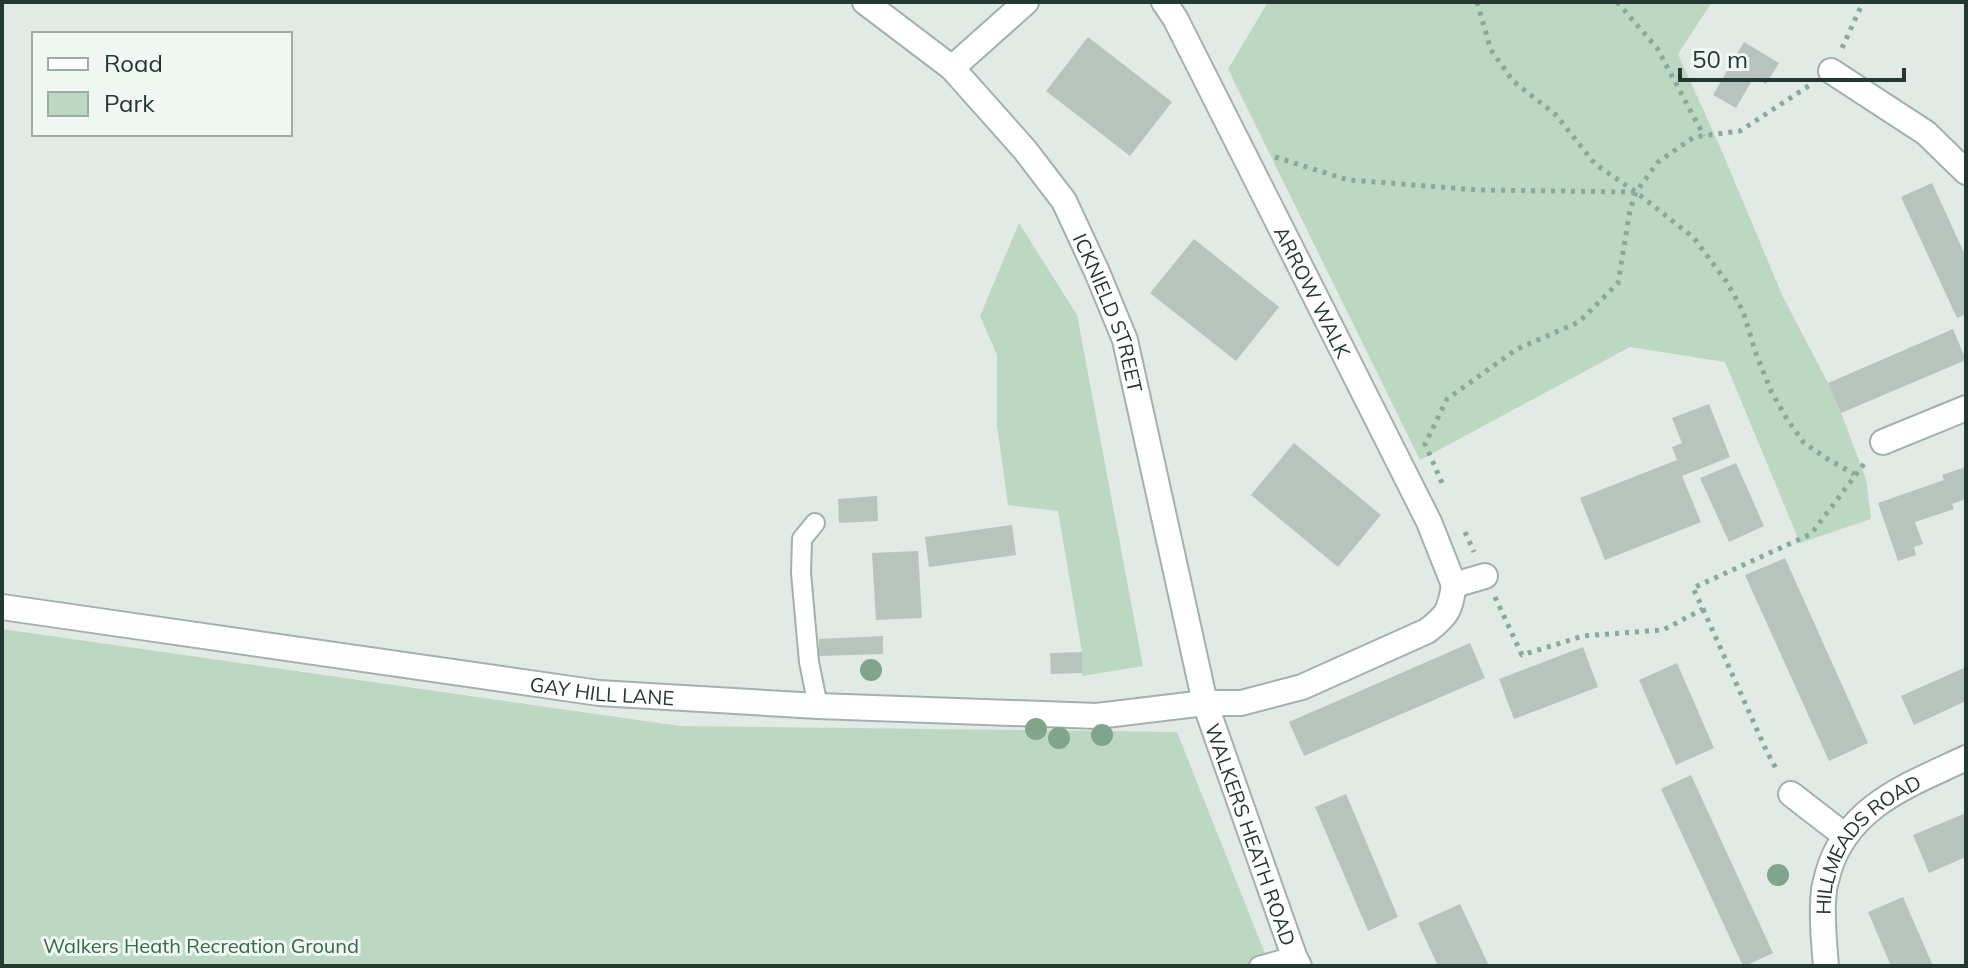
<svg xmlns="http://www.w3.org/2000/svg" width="1968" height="968" viewBox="0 0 1968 968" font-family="Mulish,sans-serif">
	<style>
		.green { fill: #bcd8c2 }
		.building { fill: #b7c4be }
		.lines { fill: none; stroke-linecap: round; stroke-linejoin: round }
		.service-casing { stroke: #a4b1ab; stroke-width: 22 }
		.minor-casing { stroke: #a4b1ab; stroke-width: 28 }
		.tertiary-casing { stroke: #a4b1ab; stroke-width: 28 }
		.path { stroke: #85aa9c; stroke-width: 5; stroke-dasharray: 4 6; stroke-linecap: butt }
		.service { stroke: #fff; stroke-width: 18 }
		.minor { stroke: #fff; stroke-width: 24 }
		.tertiary { stroke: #fff; stroke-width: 24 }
		.tree { fill: #81a48d }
		.labels { text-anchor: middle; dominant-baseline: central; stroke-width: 6; stroke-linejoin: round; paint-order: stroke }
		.street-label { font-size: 20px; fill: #233831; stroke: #f1f7f3 }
		.park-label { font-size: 20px; fill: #326a45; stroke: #f1f7f3 }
	</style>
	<rect width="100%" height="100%" fill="#e1eae5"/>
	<path class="green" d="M1268,2H1712L1678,54L1721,149L1783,297L1828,383L1841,413L1866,479L1871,519L1800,543L1725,362L1630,347L1420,460L1228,69Z
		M1019,223L1077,315L1143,666L1082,676V652L1058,511L1008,505L997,425V355L980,316Z
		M2,629L680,726L1177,732L1270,966H2Z"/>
	<path class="building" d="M1088,37L1172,102L1130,156L1046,91Z
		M1744,42L1779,63L1766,84L1754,77L1736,108L1713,95Z
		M1932,183L1966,257V314L1957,318L1901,197Z
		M1194,239L1279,307L1236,361L1150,293Z
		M1953,329L1966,360L1841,413L1828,383Z
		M1709,404L1730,457L1682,476L1701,522L1605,560L1580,498L1677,460L1672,447L1682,443L1672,418Z
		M1294,443L1381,515L1338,567L1251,495Z
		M1736,463L1764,526L1729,542L1700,478Z
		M1966,467V499L1952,504L1954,509L1915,522L1923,544L1914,547L1916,555L1898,561L1878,503L1944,480L1942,475Z
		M877,496L878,521L839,523L838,499Z
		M1012,525L1016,555L929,567L925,537Z
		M918,551L922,618L876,620L872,553Z
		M1785,558L1868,743L1829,761L1745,575Z
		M883,636V654L819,656V639Z
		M1470,643L1485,678L1304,756L1289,722Z
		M1583,647L1598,687L1514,719L1499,679Z
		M1082,652V673L1051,674L1050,653Z
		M1677,663L1714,748L1676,765L1639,680Z
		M1966,667V701L1914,725L1901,696Z
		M1691,775L1773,953L1745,966H1743L1661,789Z
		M1346,794L1398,917L1368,931L1315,807Z
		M1966,813V857L1929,873L1913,835Z
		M1903,897L1933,966H1891L1868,912Z
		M1460,904L1489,966H1438L1418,923Z"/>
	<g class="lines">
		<defs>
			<path id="service" d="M815,523L802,539L801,573L809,662L818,706
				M1259,966L1294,956"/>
			<g id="minor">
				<path id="s1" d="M1164,2L1175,18L1429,522L1454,585"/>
				<path d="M952,68L1026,2"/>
				<path d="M1831,71L1926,133L1966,172"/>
				<path d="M1883,442L1966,408"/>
				<path d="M1205,703H1241L1302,687L1427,631C1448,615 1450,610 1454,585L1485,576"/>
				<path d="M1791,794L1844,835"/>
				<path id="s2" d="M1826,966C1824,945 1821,912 1824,891C1824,885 1827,879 1828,873C1847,806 1909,785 1966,758"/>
			</g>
			<g id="tertiary">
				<path id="s3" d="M865,2L952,68L1025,150L1064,201L1097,272L1125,340L1205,703L1294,956L1299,966"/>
				<path id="s4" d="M2,607L599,693L818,706L1097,716L1205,703"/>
			</g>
		</defs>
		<use href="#service" class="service-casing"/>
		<use href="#minor" class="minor-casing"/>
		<use href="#tertiary" class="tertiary-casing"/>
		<path class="path" d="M1477,2L1491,50L1513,81L1556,115L1595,164L1636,192L1694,238L1726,281L1743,311L1755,351L1771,391L1787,419L1804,443L1826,458L1854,474
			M1617,2L1657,48L1704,136
			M1842,48L1863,2
			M1275,157L1348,180L1479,190L1633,192
			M1442,483L1425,444L1447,399L1517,349L1579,322L1618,283L1630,210L1636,192L1658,162L1694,137L1740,131L1810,85
			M1465,532L1474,552
			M1495,597L1522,655L1583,636L1663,630L1703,609L1693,588L1811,534L1867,460
			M1703,609L1767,752L1778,772"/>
		<use href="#service" class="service"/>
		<use href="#minor" class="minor"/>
		<use href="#tertiary" class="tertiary"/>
	</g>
	<g class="tree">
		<circle cx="871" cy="670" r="11"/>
		<circle cx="1036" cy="729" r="11"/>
		<circle cx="1102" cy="735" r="11"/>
		<circle cx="1059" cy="738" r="11"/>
		<circle cx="1778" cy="875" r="11"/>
	</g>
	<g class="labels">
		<g class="street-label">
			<text stroke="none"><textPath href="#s1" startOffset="326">ARROW WALK</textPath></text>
			<text stroke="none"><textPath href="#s3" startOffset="404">ICKNIELD STREET</textPath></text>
			<text stroke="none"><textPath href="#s4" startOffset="606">GAY HILL LANE</textPath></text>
			<text stroke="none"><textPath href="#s3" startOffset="946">WALKERS HEATH ROAD</textPath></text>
			<text stroke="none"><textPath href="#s2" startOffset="140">HILLMEADS ROAD</textPath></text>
		</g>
		<g class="park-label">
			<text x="201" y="945">Walkers Heath Recreation Ground</text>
		</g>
	</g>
	<rect width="1968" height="968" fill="none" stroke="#233831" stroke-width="8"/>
	<rect x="32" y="32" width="260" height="104" fill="#f1f7f3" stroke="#9faba5" stroke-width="2"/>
	<rect x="48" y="58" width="40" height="12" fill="#ffffff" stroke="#9faba5" stroke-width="2"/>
	<text x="104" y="72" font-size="24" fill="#233831">Road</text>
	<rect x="48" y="92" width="40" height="24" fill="#bcd8c2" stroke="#9faba5" stroke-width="2"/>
	<text x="104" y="112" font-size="24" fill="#233831">Park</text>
	<path d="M1680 68v12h224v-12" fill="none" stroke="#233831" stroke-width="4"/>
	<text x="1692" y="68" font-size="24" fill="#233831" stroke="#f1f7f3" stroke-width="6" paint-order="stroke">50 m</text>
</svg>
